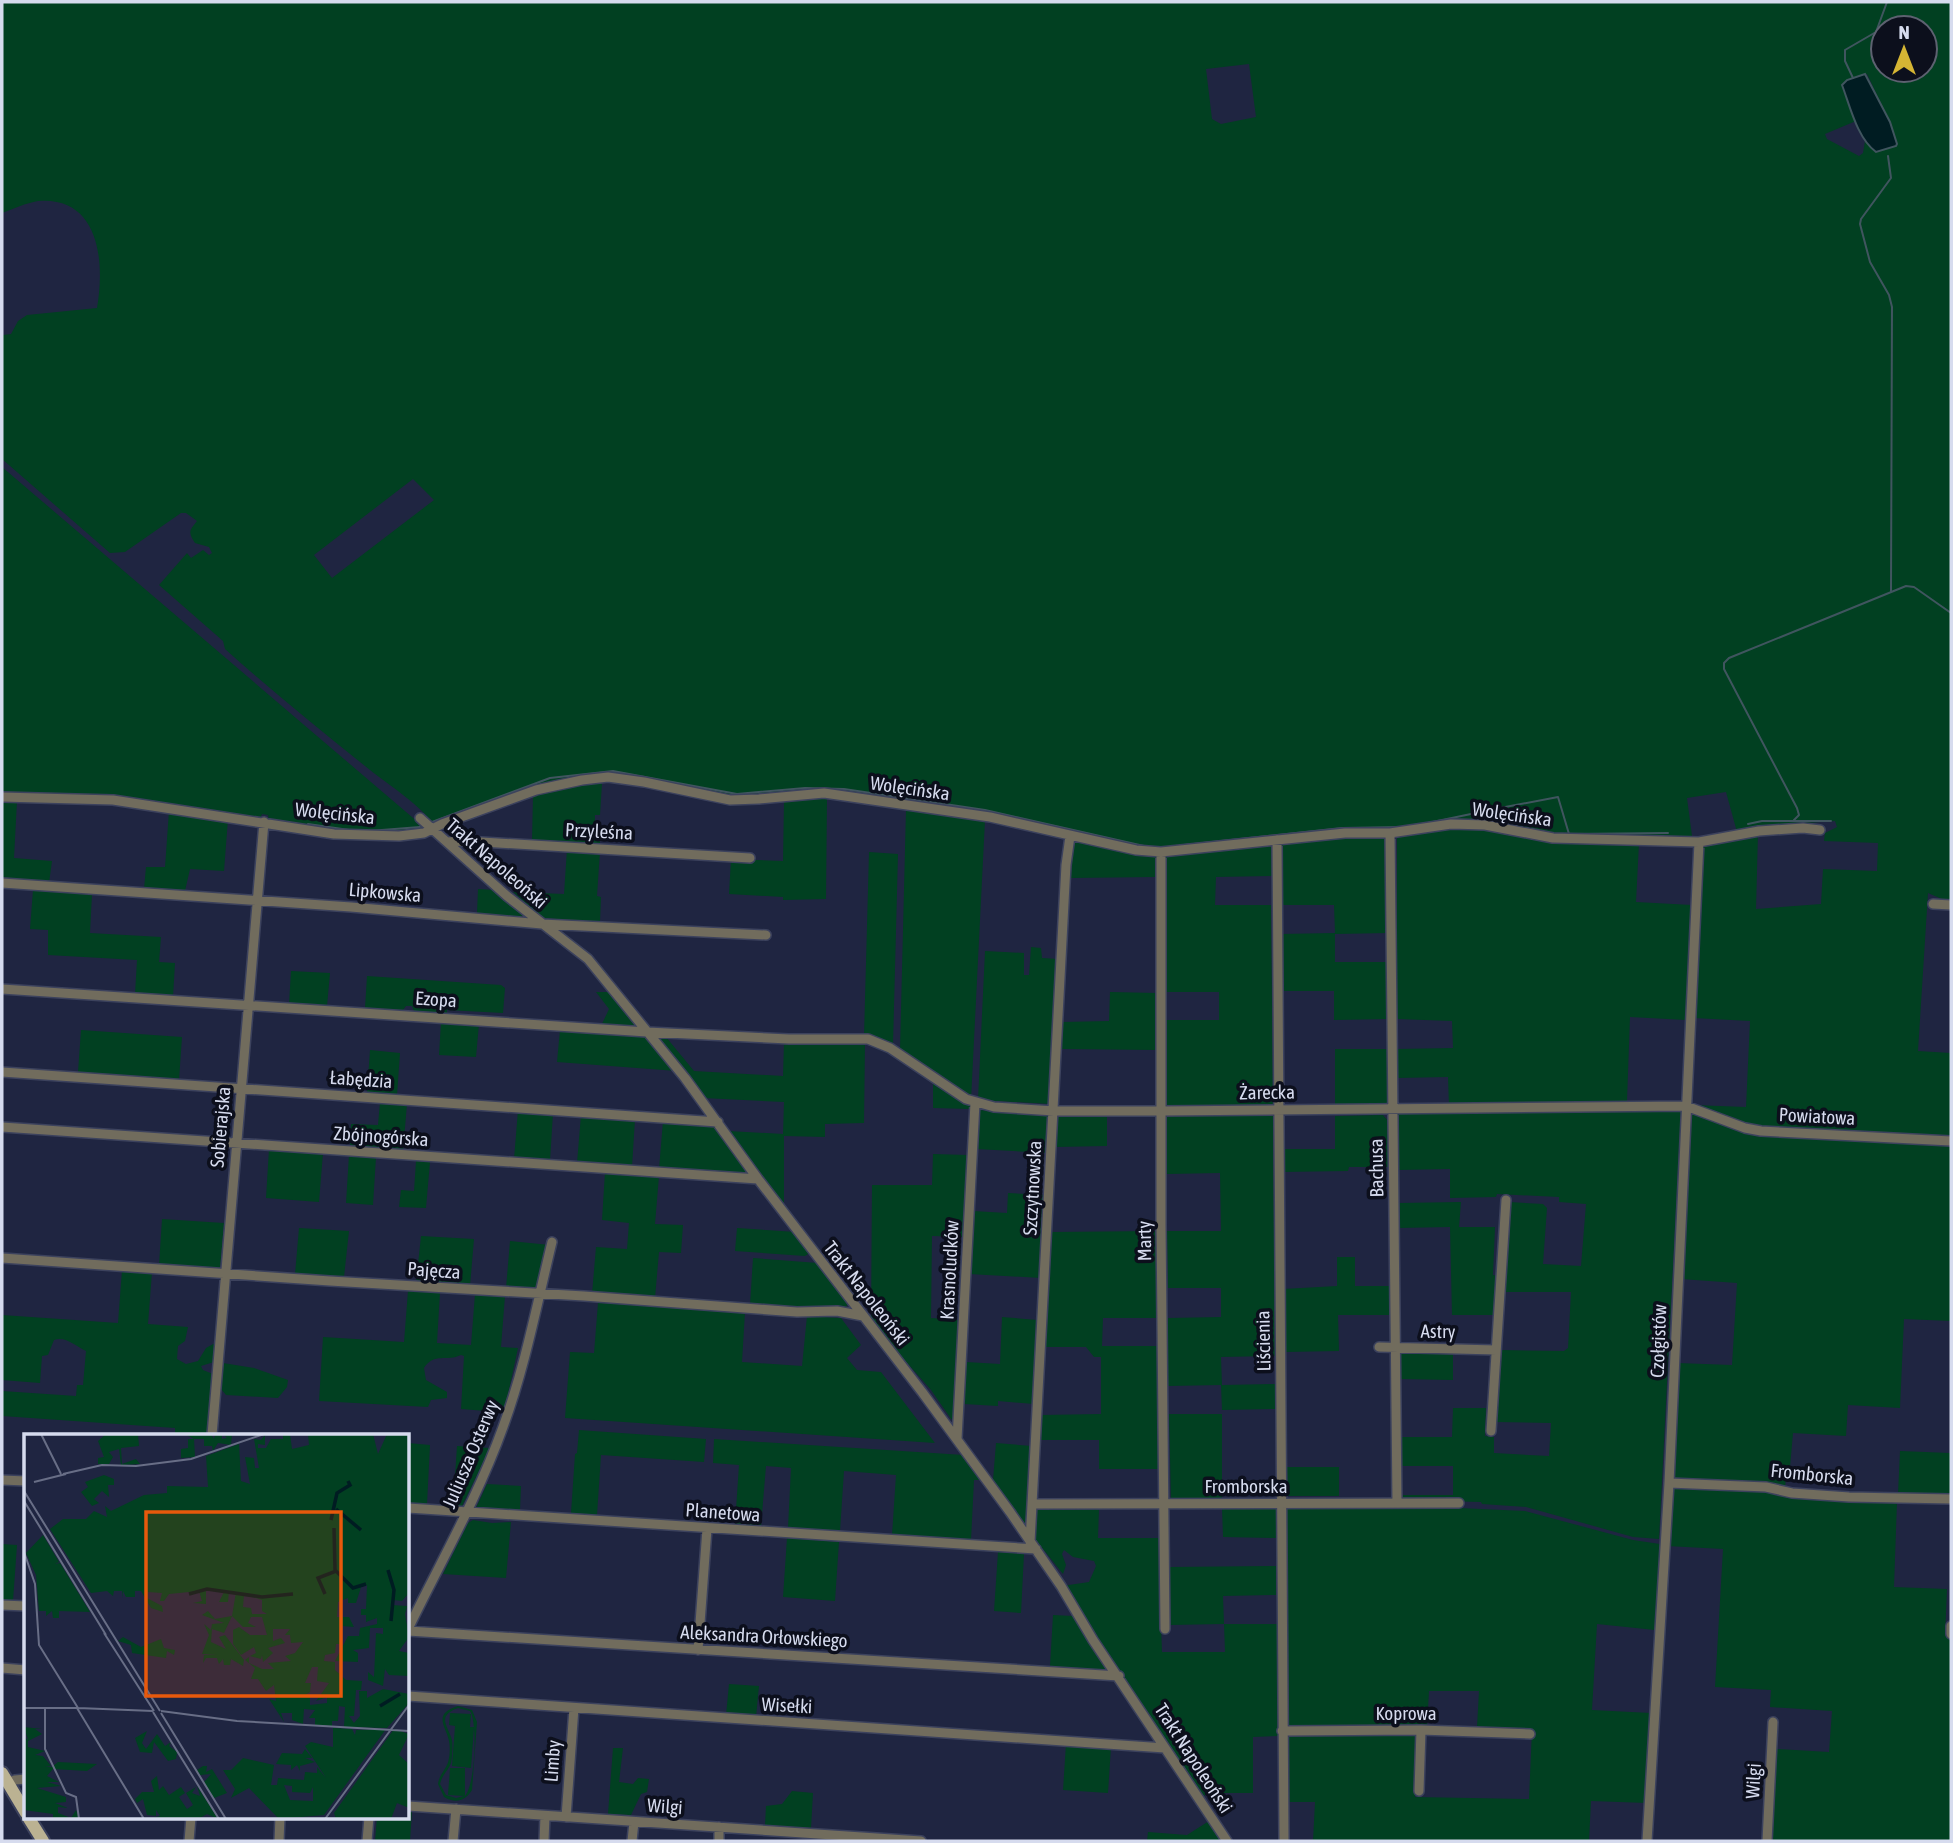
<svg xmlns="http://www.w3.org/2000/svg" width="1953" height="1843" viewBox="0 0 1953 1843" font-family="'Asap Condensed',sans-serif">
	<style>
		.green { fill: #014021; fill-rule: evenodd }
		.water { fill: #001c22; stroke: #40555f; stroke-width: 2 }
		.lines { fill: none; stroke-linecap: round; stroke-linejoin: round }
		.stream { stroke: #40555f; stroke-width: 2 }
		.minor-casing { stroke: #3c425d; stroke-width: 12 }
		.major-casing { stroke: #3c425d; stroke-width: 16 }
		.minor { stroke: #716c5d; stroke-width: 9 }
		.major { stroke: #bbb292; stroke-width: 12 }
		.labels { text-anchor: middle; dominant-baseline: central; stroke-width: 7; stroke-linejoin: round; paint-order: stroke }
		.street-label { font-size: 19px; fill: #d6dbee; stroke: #0c0f1c }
		.inset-river { fill: none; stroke: #001c22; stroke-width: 3.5 }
		.inset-road { fill: none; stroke: #686e86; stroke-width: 2 }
		.view { fill: #e8590c; fill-opacity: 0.15; stroke: #e8590c; stroke-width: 3.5 }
		.inset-edge { fill: none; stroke: #d6dbee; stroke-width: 3.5 }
	</style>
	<rect width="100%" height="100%" fill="#1f2541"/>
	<path class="green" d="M2,2H1951V903L1928,893L1918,1051L1951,1053V1139L1761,1130L1693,1105L1746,1107L1750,1021L1694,1018L1703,845L1758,833L1756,909L1821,904L1823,869L1877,871L1878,843L1824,841L1825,833L1837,827L1835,821L1763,826L1737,832L1726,792L1687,798L1692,836L1568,837L1482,823L1479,814L1473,816V822L1155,851L826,791L747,799L600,775L547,783L434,826C426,809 385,782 370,770C321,731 272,691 225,649L223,641L159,585L187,553L191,558L203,550L209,555L212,553L209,547L195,543C188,532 189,531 197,521L186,513H181L125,552L110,553L2,459V332L3,335L11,334L18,321L27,315L97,308C105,263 100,196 38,201C26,203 13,209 2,213ZM1883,28H1925V70H1883ZM1249,64L1256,117L1221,124L1212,119L1206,69ZM1867,74L1890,122L1897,143L1896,146L1876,152L1865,141L1863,153L1859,156L1827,139L1825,134L1856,121L1849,105L1847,80ZM413,479L434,500L332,578L314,555Z
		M2,467L426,829L416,833L348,834L269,820L268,815L262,814L260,819L107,797L2,793Z
		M602,783L600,815H595V822H600V845L532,841L533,795L550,789Z
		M822,797H827L826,899L783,900V897L729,894L731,859L783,861L784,801Z
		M2,800L17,801L14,858L52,861L49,883L2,879Z
		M906,809L985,820L971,1100L900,1050Z
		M169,811L228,819L224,871L190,869L185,891L144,889L146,867H165Z
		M1449,825L1639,843L1636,902L1692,905L1686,1020L1630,1017L1627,1101L1449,1106L1448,1077L1397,1078V1049L1453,1048L1452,1021L1397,1019V836Z
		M1388,835L1389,933L1335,934V962H1389V1019L1334,1020V991H1280V934L1335,933L1334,905H1280V841Z
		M1076,840L1157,855L1156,877L1071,878L1072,844Z
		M1272,842V876L1216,877L1215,905H1271L1273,1106L1166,1107V1020H1219V992H1165V855Z
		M567,849L600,851L597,896L601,897L600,922L543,918L513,892L564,894Z
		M869,852L898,854L893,1045L864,1036Z
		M478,889L496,890L523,914L522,917L477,913Z
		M33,890L92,894L90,933L161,937L159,962L175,963L173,997L135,994L137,960L48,955V930L30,929Z
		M1031,947L1041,948L1042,958L1058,959L1051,1104L978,1100L985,951L1024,953V975H1029Z
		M291,971L330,973L327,1006L289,1004Z
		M367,976L501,985L505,988L503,1013L447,1010V1013L414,1011L412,1006H406L403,1010L365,1008Z
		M596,992H610L640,1028L601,1026L609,1009Z
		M1110,992L1157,993L1158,1050L1061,1049L1062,1022L1109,1021Z
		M441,1022L479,1024L476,1057L439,1055Z
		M81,1030L182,1037L179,1080L78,1072Z
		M560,1030L646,1036L677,1071L557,1062Z
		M658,1036L666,1037L694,1071L783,1076L784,1042L865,1043L864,1123L825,1124V1137L784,1136V1206L728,1131L783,1134L784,1102L703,1098Z
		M1335,1049H1389V1105L1335,1106Z
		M370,1050L400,1053L397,1095L367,1093Z
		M933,1082L971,1104L970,1109L933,1108Z
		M380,1102L407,1104L403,1151L350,1148L351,1124L378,1125Z
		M1625,1109H1681L1659,1539L1633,1537L1526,1507L1482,1504L1481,1502L1400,1500V1495H1453V1466H1400V1437H1452L1453,1408H1486L1485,1436L1494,1437V1453L1549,1456L1551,1423L1495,1422L1500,1350L1564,1351L1568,1348L1571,1292H1503L1509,1202L1543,1204L1547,1208L1543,1264L1581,1266L1586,1204L1559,1202V1197L1497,1194L1496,1197L1450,1198V1169L1397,1170V1113Z
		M518,1110L553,1113L550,1161L514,1159Z
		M978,1110L1050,1115L1047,1153L976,1149Z
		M1690,1111L1772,1135L1951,1146V1321L1904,1319L1900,1408L1848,1405L1846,1436L1793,1433L1790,1467H1787L1785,1488L1671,1481L1677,1363L1732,1365L1737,1283L1681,1279Z
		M581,1115L635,1119L632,1167L577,1163Z
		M1057,1115H1107V1146L1056,1147Z
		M1273,1115L1275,1356L1221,1357L1222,1385L1275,1384V1409L1222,1410L1221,1385L1168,1386V1318L1221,1317V1288H1168L1167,1231H1221L1220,1173L1167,1174V1116Z
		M1383,1115L1388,1121L1389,1167H1349L1348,1171L1281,1172V1149H1335V1116Z
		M663,1121L716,1125L754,1175L659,1169Z
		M269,1149L323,1153L319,1202L266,1198Z
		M933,1154L968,1155L964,1237L932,1236L931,1318L960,1320L956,1426L931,1390L871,1322L872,1185H932Z
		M349,1155L376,1157L373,1205L346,1203Z
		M416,1161L430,1162L426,1208L399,1207L401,1190L414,1191Z
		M605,1172L659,1176L655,1224L683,1225L681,1253L659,1252L655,1298L592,1294L596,1247L627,1249L629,1223L602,1220Z
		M1008,1193L1045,1195L1041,1278L969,1274L973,1211L1007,1213Z
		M1461,1202L1459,1227H1495L1493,1275L1499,1276L1495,1315H1452L1450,1227L1398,1228V1203Z
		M162,1219L224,1223L220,1269L159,1265Z
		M299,1228L349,1231L344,1277L295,1274Z
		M737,1228L796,1232L808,1251V1254L805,1256L735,1251Z
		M1158,1231V1318H1103L1102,1346H1159V1469H1099V1440H1039L1041,1415L1101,1414V1357H1094L1086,1347H1044L1051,1232Z
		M421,1236L474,1239L470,1286L416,1283Z
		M510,1241L550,1245L540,1291L506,1288Z
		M1337,1257H1355V1286H1390V1315H1338L1339,1351L1285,1352L1283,1289L1337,1286Z
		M753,1258L818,1263L848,1303C847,1304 847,1306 846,1307C838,1314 764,1306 750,1305Z
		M122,1270L152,1272L148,1324L188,1327L185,1341L178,1346L177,1359L186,1364L198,1361L206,1348L215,1343L214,1362L201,1366L203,1370L213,1374L208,1435H175V1428L2,1416V1391L76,1396L77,1385H83L86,1351C75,1346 66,1336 54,1340L48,1355L42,1356L40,1383L2,1380V1315L118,1323Z
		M408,1291L440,1292L437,1343L471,1345L475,1294L505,1296L501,1347L518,1348L505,1408L499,1412L461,1409L464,1356L461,1355C447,1362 434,1352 424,1368L426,1380L447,1392V1398L431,1400L428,1407L319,1401L323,1337L404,1342Z
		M598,1303L745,1312L742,1362L802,1366L807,1316L841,1318L861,1345L847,1358L857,1370L881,1372L935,1443L565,1418L570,1352L594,1353Z
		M1002,1317L1038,1320L1034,1404L998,1401V1406L964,1404L966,1362L1000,1364Z
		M1398,1352L1453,1353V1380L1399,1379Z
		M223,1363L254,1368L288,1380L287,1387L278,1398L226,1395L221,1389Z
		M1169,1414H1222V1500L1171,1501Z
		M579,1430L706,1439L704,1462L601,1455L597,1515L571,1513L575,1454L577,1453Z
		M1951,1434V1496L1898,1494L1900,1451L1950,1453Z
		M714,1439L964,1455L983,1480H974L971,1540L892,1535L896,1475L844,1471L840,1531L788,1528L791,1468L766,1466L761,1526L735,1524L739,1465L713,1463Z
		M408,1443L430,1445L427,1504L408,1503Z
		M996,1443L1032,1446L1027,1527L993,1480Z
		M457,1446L490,1448L462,1506H453Z
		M1287,1467H1339V1496H1288Z
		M487,1484L521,1486L520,1510L476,1508Z
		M1671,1485L1897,1502L1894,1587L1947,1589L1945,1636L1951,1637V1841H1771L1776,1749L1829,1752L1832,1711L1770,1707L1771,1690L1715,1687L1723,1549L1667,1546Z
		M1222,1508L1276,1509V1538L1223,1537Z
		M1285,1508H1459L1525,1511L1633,1540L1660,1544L1655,1630L1597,1624L1592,1710L1651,1713L1647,1803L1591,1801L1589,1841H1313L1315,1802H1289L1287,1736L1418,1735L1415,1797L1529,1799L1532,1730L1477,1727L1479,1691H1429L1427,1726L1287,1727Z
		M1099,1509L1098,1538H1160L1159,1625H1161L1162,1652H1225L1224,1624L1170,1625L1169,1567L1276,1566V1595L1223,1596L1224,1624H1277L1279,1736L1253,1737V1793H1210L1203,1796L1120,1672L1050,1666L1053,1615L1073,1616L1089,1640L1062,1586L1089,1582L1096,1566L1094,1561L1073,1557L1064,1550L1062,1554L1066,1565L1063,1574L1035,1539L1036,1510Z
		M473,1520L492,1523L511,1522L506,1578L443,1574L468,1523Z
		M787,1538L839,1542L835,1601L783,1597Z
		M2,1544L17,1545L13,1601L2,1600Z
		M998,1552L1024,1554L1021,1613L994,1611Z
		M729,1684L759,1686L756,1717L726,1715Z
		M458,1706L472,1710L477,1722L472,1790C465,1801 456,1804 444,1797L438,1784C439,1774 448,1768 449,1758C450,1753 450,1746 449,1741C446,1726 432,1714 458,1706ZM458,1708L470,1711C478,1723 475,1785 465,1796V1768H450L448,1795L464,1796L456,1798L446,1795L440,1784C442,1775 448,1771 451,1763C452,1757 453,1747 452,1740C448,1726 436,1716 458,1708Z
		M450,1713L471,1714L470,1727H474L471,1768L452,1766L455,1726L449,1725Z
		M1066,1744L1111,1747L1108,1793L1063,1790Z
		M613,1748H623L619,1782L633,1784L638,1778L649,1779L647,1792L641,1794L631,1815L608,1814Z
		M792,1791L813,1793L811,1828L765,1825L766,1806L782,1804Z
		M408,1811H412L410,1841H375L377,1817H408Z
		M1209,1821L1222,1841H1147L1148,1832L1187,1835Z"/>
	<path class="water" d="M1865,74L1890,122L1897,144L1896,146L1876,152C1857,138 1850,106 1842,85L1847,80Z"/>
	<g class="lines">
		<path class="stream" d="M1853,78L1845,61V50L1876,32L1887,2
			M1888,156L1891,178L1861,219L1860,224L1870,262L1889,295L1892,307L1891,591
			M1479,812L1558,797L1569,834L1668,833
			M1794,820L1799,815L1797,808L1724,669V663L1729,658L1906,586L1914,587L1951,613
			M432,822L550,778L613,771L737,794L805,788L844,789L985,810L1144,846
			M308,824L349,830
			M1748,824L1762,821H1831
			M1418,825L1471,814
			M369,831L420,827
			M1184,845L1342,828L1402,827"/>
		<defs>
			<path id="minor" d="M2,797L113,800L334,834L399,836L424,833L442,824L536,790L582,780L608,777L644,782L730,800L759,799L824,793L990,817L1136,850L1161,852L1345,833H1390L1451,824L1485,825L1553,838L1699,842L1759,831L1803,828L1820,830
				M420,818L507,896L588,959L685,1078L758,1179L922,1392L1010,1512L1061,1586L1093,1640L1227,1841
				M1390,833L1397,1503
				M1277,840L1284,1841
				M447,842L465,841L750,858
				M1161,852V1224L1165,1629
				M2,883L351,907L542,924L766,935
				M1933,904L1951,905
				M2,989L647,1032L789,1039H868L890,1048L966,1099L994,1107L1054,1111H1162L1686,1106L1745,1128L1761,1131L1951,1141
				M2,1072L718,1122
				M2,1127L758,1179
				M2,1258L330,1281L584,1296L797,1312L837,1311L863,1316
				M1379,1347L1496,1350
				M1491,1431L1506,1200
				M212,1435L264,822
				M957,1439L975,1103
				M2,1480L26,1481
				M1669,1483L1766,1487L1792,1493L1849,1497L1951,1499
				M1032,1504L1459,1503
				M408,1508L1036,1549
				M1030,1542L1066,865L1070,836
				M2,1605L26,1606
				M408,1629C440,1563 478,1497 503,1427C525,1367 537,1304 552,1242
				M408,1631L1119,1676
				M1951,1634V1626
				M698,1650L707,1529
				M2,1668L26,1670
				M408,1696L1165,1748
				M1282,1731L1421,1730L1530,1734
				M8,1783L15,1780L26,1779
				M1419,1791L1421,1730
				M408,1806L921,1841
				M566,1817L574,1708
				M189,1841L191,1817
				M279,1841L280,1817
				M367,1841L369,1817
				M453,1841L456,1809
				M544,1841L545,1816
				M632,1841L634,1822
				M719,1841V1827
				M1647,1841L1669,1483L1699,842
				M1767,1841L1773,1722"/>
			<path id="major" d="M2,1773L26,1813
				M28,1817L43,1841"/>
		</defs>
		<use href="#minor" class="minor-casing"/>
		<use href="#major" class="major-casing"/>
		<use href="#minor" class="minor"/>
		<use href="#major" class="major"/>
	</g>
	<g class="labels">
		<g class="street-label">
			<text transform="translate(910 788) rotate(8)">Wolęcińska</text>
			<text transform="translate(335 813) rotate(6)">Wolęcińska</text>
			<text transform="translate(1512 814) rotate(8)">Wolęcińska</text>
			<text transform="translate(599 831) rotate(3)">Przyleśna</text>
			<text transform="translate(497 863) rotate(41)">Trakt Napoleoński</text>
			<text transform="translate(385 892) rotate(5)">Lipkowska</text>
			<text transform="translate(436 999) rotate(4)">Ezopa</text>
			<text transform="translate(361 1079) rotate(4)">Łabędzia</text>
			<text transform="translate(1267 1092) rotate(-1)">Żarecka</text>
			<text transform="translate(1817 1116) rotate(3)">Powiatowa</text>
			<text transform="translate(220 1127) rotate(-85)">Sobierajska</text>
			<text transform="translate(381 1136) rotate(4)">Zbójnogórska</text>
			<text transform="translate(1376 1168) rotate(-91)">Bachusa</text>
			<text transform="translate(1032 1188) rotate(-87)">Szczytnowska</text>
			<text transform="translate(1144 1241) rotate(-91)">Marty</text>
			<text transform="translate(434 1270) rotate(4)">Pajęcza</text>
			<text transform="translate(949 1270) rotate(-87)">Krasnoludków</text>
			<text transform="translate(867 1293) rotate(52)">Trakt Napoleoński</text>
			<text transform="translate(1438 1331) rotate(1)">Astry</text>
			<text transform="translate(1263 1341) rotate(-91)">Liścienia</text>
			<text transform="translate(1658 1341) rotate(-88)">Czołgistów</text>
			<text transform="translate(470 1454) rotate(-67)">Juliusza Osterwy</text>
			<text transform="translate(1812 1474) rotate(6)">Fromborska</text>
			<text x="1246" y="1486">Fromborska</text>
			<text transform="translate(723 1512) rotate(4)">Planetowa</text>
			<text transform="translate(764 1636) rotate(3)">Aleksandra Orłowskiego</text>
			<text transform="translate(787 1705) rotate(3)">Wisełki</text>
			<text x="1406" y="1713">Koprowa</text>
			<text transform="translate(1194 1758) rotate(57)">Trakt Napoleoński</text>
			<text transform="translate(552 1761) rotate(-86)">Limby</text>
			<text transform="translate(1753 1781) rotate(-87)">Wilgi</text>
			<text transform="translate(665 1806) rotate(4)">Wilgi</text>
		</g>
	</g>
	<g transform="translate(24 1434)">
		<rect width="385" height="385" fill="#1f2541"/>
		<path d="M82,0H114L115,12L97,14L98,30L112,25L116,30L97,31L95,15L85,18L89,23L85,30H74V24L80,23L74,7ZM161,0H187L190,5L191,0H198V5L203,4L199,0H208L207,11L194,9L189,17L188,12H180V5H170L171,23L157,24V15L164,14V5H170ZM259,0H266L268,15L285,11L284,0H349L354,20L363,0H385V159L378,167L369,166L368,171L383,172L385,166L381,180L385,203L375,217L385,219V242L365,241L361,235L359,252L344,246V238L350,243L352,199L359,200V194H346L345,214L329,216L334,219V228L311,227L324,202H335L336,194L353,190V184L342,188V181H337V175H342L343,151L338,150L332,169H324V164L314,168L313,183H325L330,193L318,192L317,210H312L311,219L301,221L300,227L311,228V236L322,246L338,247L337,256H332L330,282H325L330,289L336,282L335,257H343V264L359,255L385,260V269L363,294L320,293L321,273L315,272L314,287H308V292L291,291V284H285L291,276L280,275L279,290L268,286V279H257L260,288L245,265L252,267L250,251L242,257L234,245H227L231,234L221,226L225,223V229L238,235H250L244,229L267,227L261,222L271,219L279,208L267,209L266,201H261L266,195H249V207L257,204L261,209L244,214L249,219L239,228L238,221L237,225L226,222L232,219L230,213L217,221L209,210V196L215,193L226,201H243L238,183H227L224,189L232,193H219L208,182L200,199L188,195L187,208L202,215L195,203L201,201L220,226L219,232L207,225L206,231H200L199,225L195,230L193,224H182L179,229L180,221H193L178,220L185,201L180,190L187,196L188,190L200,189L178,181L184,177L191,185L208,182L212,158L205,157L204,168H195L200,158L182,156V170L169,169L178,167L175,157L145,160L140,167H136L138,159L124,158L123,164L138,172L139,178L127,174L117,157H111V163H102L99,157V164L98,157H90L89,162L83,157L67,159L26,95L39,85H62L70,77L83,83L81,72L87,77L120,61L143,59V52L184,53L182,22L215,10L217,47L226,50L221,23L230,24L231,34H235L230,5L237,6L241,1V11L234,10V14H242L247,5H259ZM220,160L238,166V177L243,180H228L227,174L219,173ZM288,233H294L293,247L305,249L292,267L303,263V269L286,271V262H280L286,258L287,249H281ZM80,41L90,45V51H84L85,63L78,57L70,65L75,69L68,72L57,58L64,53L61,48ZM19,101L35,128L31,130L36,129L66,178L35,177V184H29L28,177L22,182V177H15L12,141L2,119ZM99,203L117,213L137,205L140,214L151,216L150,221L143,217L142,224L108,219L107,211L94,207ZM0,293L18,295H11L18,300L4,307V313L21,317L11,321L19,322L27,332L21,333H28L34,328L73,330L63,337L29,335L23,342L35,348H23L37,352L13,354L42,363V368L31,369L44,374L34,373V379L47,384L52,376L55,385H29V380L0,376V303L4,306ZM309,294L328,295L331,301L332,296L362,295L300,381L255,385L225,354L207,364L211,355L199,336H207L219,324L250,331L247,351H253L254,344L280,346L281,338L293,339V333L302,344L281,312L287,308L309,313ZM260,351L268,352V358L286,359L289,353V367L266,366ZM370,295L385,300L375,321L385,330V374L373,369L367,385H312L310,379ZM123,297L118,309L122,315L133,300L141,312L147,308L145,312L153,318L152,325L144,327L130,308L128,319L116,318L111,304ZM281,315L288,324H281L291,328L276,332V337L273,331L267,336V331L252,330L258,319L278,320ZM179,332H183L182,338L188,335L203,359L190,364L180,348L187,340L176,341L173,336ZM133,342L135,356L139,352L145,361L157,353L161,359L155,363L163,375L169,371L162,359L172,353L168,359L176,362L173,352L194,385L183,380L174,385H126L136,382L132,376V382L123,381L119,365L113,369L111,365L118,358H130L127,347Z" fill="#014021" fill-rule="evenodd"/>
		<path class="inset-river" d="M312,75L337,96M307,86L313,59L326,51L324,47M310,94L311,136M364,136L370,156L367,187M165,160L183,155L238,163L269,160M301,160L294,144L312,137L329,154L342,150M356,272L376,260"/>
		<path class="inset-road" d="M17,0L37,40M39,40L78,31L112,32L167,25L240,0M10,48L42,40M0,57L136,277M0,67L82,201M0,118L11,150L15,211L54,274M80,199L130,277M0,274H53M21,274V315L42,359L52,363L55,385M53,274L120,385M54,274L129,277M137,277L213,287L385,297M129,278L195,385M137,279L202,385M301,385L385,271"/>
		<path class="view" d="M122,78H317V262H122Z"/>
		<rect width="385" height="385" class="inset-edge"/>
	</g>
	<rect width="1953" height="1843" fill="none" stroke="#d6dbee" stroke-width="7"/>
	<g transform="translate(1904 49)"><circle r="33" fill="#0c0f1c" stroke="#5d6170" stroke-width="2"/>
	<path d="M0-5L12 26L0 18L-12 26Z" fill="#d5b534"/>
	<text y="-10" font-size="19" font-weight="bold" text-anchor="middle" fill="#d6dbee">N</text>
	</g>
</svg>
